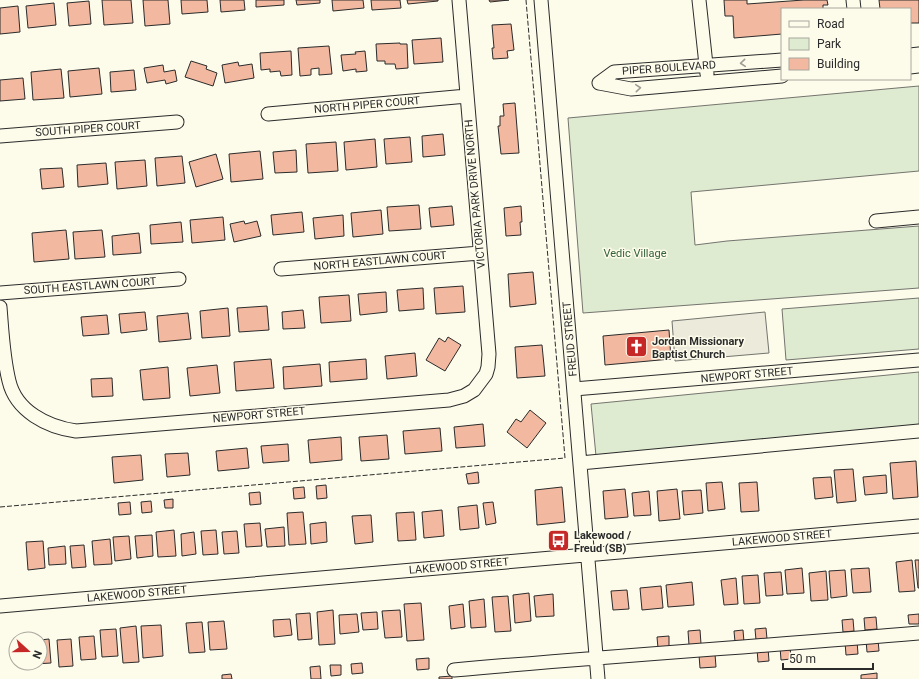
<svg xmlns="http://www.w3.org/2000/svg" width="919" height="679" viewBox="0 0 919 679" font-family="Roboto,sans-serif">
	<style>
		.green { fill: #deebd1; stroke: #74746e }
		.parking { fill: #eceadb; stroke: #74746e }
		.building { fill: #f2b8a0; stroke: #2b2b2b }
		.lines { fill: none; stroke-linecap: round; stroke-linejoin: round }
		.minor-casing { stroke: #2b2b2b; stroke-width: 15 }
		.minor { stroke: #fdfbea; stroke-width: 13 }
		.fence { stroke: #2b2b2b; stroke-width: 1; stroke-dasharray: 5 2; stroke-linecap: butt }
		.oneway { stroke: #9e9d94 }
		.labels { text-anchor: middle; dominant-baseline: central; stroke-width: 3; stroke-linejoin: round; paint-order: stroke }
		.street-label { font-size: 11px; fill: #2b2b2b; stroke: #fdfbea }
		.park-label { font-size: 11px; fill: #34623c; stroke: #fdfbea }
		.poi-label { font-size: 11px; font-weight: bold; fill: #2b2b2b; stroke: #fdfbea; text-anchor: start }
	</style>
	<rect width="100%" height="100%" fill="#fdfbea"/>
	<path class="green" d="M919,86V171L691,192L695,245L727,241L919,226V288L583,313L568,118Z
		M919,298V349L786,360L782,309Z
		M919,372V425L596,456L591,404Z"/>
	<path class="parking" d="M765,312L769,353L675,361L672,321Z"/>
	<path class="building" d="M102,0H131L133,23L104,25Z
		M143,0H168L170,24L145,26Z
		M181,0H207L208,12L182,14Z
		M220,0H244L245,10L221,12Z
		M256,0H284V5L256,7Z
		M296,0H320V3L297,5Z
		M332,0H363L364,8L333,11Z
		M371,0H400L401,8L372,10Z
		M407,0H438V1L408,4Z
		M489,0H509L490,2Z
		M724,0H747V4L804,0H827L828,5H823V9H782V34L734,38L733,16H725Z
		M879,0H919V23H910V9H880Z
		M89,1L91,24L69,26L67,3Z
		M54,3L56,25L28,28L26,6Z
		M18,6L20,32L0,34V8Z
		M511,24L514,50L507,51L508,58L493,59L492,48H494L492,25Z
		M441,38L443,62L414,64L412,40Z
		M400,43V44H407L408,68L396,69L395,64H385V61H377L376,44Z
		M329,46L332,74L319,75V68L311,69V75L300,76L298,48Z
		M291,51L292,75L281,76L280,71L270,72V69L261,70L260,53Z
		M365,51L367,71L356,72V69L343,71L341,55L356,54L355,52Z
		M191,61L207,66L206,69L217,73L213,86L185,77Z
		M238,62L239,66L252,64L254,78L225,83L222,65Z
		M163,65L164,72L175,70L177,81L166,84L165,80L147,83L144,68Z
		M99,68L102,94L70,97L68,71Z
		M61,69L64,98L33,100L31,72Z
		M134,70L136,90L111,92L110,72Z
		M23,78L25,99L0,101V80Z
		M515,103L519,153L501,154L498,126H500V116H504L503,104Z
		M443,134L445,155L423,157L422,136Z
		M410,137L412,162L386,164L384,139Z
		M375,139L377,167L346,170L344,142Z
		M336,142L338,171L308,173L306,144Z
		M296,150L297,172L275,173L273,152Z
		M260,151L263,179L231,182L229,154Z
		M216,154L223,179L196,187L189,162Z
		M182,156L185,183L157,186L155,158Z
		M145,160L147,186L117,189L115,162Z
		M106,163L108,184L78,187L77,165Z
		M62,168L64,187L42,189L40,169Z
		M419,205L421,229L389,231L387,207Z
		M452,206L454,225L431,227L429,208Z
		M521,206L522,222H520L521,235L506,236L504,208Z
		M381,210L383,234L353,237L351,213Z
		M302,212L304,232L273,235L271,215Z
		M343,215L344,236L315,239L313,218Z
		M223,217L225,240L192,243L190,220Z
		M244,221L245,224L257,221L261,236L234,242L230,224Z
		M181,222L183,242L151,244L150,225Z
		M66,230L69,259L34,262L32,233Z
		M102,230L105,257L75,259L73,232Z
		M139,233L141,253L113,255L112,236Z
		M533,272L536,304L510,307L508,274Z
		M463,286L465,312L436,314L434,288Z
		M423,288L424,309L399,311L397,290Z
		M386,292L387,312L360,315L358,294Z
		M349,295L351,321L321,323L319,297Z
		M267,306L269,330L239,332L237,308Z
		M228,308L230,336L202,338L200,311Z
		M303,310L305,328L283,329L282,312Z
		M145,312L147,330L121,333L119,314Z
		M188,313L191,339L159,342L157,316Z
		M107,315L109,334L83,336L81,317Z
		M669,330L671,359L605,365L603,336Z
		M448,337L461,345L445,371L426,360L439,338L445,342Z
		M542,345L545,376L517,378L515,347Z
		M415,353L417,376L387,379L385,356Z
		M271,359L274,388L236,391L234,362Z
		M366,359L367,379L330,382L329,362Z
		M320,364L322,386L284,389L283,367Z
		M217,365L220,393L190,396L187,368Z
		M168,367L170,398L143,400L140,370Z
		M112,378L113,396L92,397L91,379Z
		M530,410L546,423L527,448L507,432L516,419L521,422Z
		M483,424L485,446L456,448L454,427Z
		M440,428L442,451L405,454L403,431Z
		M387,435L389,459L361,461L359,437Z
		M341,437L342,460L310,463L308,440Z
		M288,444L289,461L263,463L261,446Z
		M247,448L249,468L218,471L216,451Z
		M188,453L190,475L167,477L165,454Z
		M141,455L143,480L114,483L112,457Z
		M916,461L918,497L893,499L890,463Z
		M853,469L856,501L837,503L834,470Z
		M478,472L479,483L468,484L466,474Z
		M886,475L887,493L865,495L863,477Z
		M831,477L833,497L815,499L813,478Z
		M722,482L725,509L708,511L706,483Z
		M757,482L759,511L741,512L739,483Z
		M326,485L327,498L317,499L316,486Z
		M304,487L305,498L294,499L293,488Z
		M562,487L565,522L537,525L535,490Z
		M625,489L628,517L605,519L603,491Z
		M677,489L680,519L659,521L657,491Z
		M701,490L703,513L684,515L682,491Z
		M649,491L651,515L634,516L632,493Z
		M260,492L261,504L250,505L249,493Z
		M173,499V508H165L164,500Z
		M151,501L152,512L142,513L141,502Z
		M130,502L131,514L119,515L118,503Z
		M493,502L496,523L486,525L483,503Z
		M477,505L479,528L460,530L458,507Z
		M442,510L444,536L424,538L422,512Z
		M303,512L306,544L289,545L287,513Z
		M414,512L416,540L398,541L396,513Z
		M371,515L373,542L355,544L352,516Z
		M326,522L327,542L311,544L310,524Z
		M260,523L262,546L246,547L244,524Z
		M284,527L285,546L267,547L265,529Z
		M174,530L176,556L158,557L156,532Z
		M216,530L218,554L203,555L201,531Z
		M237,531L239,553L224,554L222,532Z
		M194,532L196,554L182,556L181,534Z
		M152,535L153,556L137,558L135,536Z
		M129,536L131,559L115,561L113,537Z
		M110,539L112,564L94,565L92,541Z
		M43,541L45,568L28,570L26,542Z
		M84,545L86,567L72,568L70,546Z
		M65,546L66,564L49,565L48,548Z
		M912,560L915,591L899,592L896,562Z
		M915,560H919V588H918Z
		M802,568L804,593L787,594L785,570Z
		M869,568L871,592L853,593L851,569Z
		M845,570L847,596L831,598L829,571Z
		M826,571L828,600L811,601L809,573Z
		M781,572L783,595L766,596L764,573Z
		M758,575L760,603L744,604L742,576Z
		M736,578L738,604L724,605L721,580Z
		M692,582L694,605L668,607L666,585Z
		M661,586L663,608L642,610L640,588Z
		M627,590L629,609L613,610L611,591Z
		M529,593L531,621L515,623L513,595Z
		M553,594L554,616L536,617L534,596Z
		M508,596L511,631L495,632L492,597Z
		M484,599L486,627L471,628L469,601Z
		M421,603L424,640L407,641L404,604Z
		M463,604L465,627L451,629L449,606Z
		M333,610L335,644L319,645L317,612Z
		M400,610L402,637L385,638L382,611Z
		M377,612L378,629L363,630L361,613Z
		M310,613L312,639L298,640L296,614Z
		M357,614L359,632L340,634L339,615Z
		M919,614V624H909L908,615Z
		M876,617L877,629L865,630L864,618Z
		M290,619L292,635L274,637L273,620Z
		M853,619L854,631L843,632L842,620Z
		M224,621L227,649L210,650L208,622Z
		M202,622L205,652L189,653L186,623Z
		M161,625L163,656L143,658L141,626Z
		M136,626L139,662L123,663L120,628Z
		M766,628L767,639L756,640L755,629Z
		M116,629L118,656L102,657L100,630Z
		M700,630L701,644L689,645L688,631Z
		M743,630L744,642H735L734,631Z
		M94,636L96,659L81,660L79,637Z
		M669,636V648H658L657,637Z
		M49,639L51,663L35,664L40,663V640Z
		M71,639L73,666L59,667L57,640Z
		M878,639L879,651L867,652L866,640Z
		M857,641L858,654L846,655L845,642Z
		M790,646L791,659L781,660L780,647Z
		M768,648L769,661L758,662L757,649Z
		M715,654L716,667L700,668L699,655Z
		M429,658V669L417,670L416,659Z
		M362,663L363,673L352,674L351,664Z
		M330,665H341V675L331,676Z
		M320,666L321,679H311L310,667Z
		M877,673V679H861V675Z
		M231,674L232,679H222V675Z
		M452,676V679H439V677Z"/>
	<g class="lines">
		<defs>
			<path id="minor" d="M541,0L598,679
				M699,0L707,74
				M853,0L854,9
				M910,55L919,54
				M910,67L919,66
				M599,83L614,72L782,60
				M599,83L631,89L782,76
				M268,114L467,96
				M0,136L177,122
				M876,221L919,217
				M281,269L480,253
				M0,293L179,279
				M0,307C2,331 3,357 9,381C16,411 47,427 76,431L449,400L464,396L474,390L486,374L488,367L489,354L459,0
				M574,389L919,360
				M580,463L919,431
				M0,606L919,526
				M454,670C609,656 764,646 919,633"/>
		</defs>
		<use href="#minor" class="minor-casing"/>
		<use href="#minor" class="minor"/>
		<path class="fence" d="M0,507L565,458L526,0"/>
	</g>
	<defs><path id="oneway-chevron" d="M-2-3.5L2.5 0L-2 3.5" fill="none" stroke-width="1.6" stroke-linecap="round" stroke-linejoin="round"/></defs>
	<g class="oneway">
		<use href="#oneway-chevron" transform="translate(743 63) rotate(175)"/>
		<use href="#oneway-chevron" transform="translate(638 88) rotate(-5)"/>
	</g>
	<defs>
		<symbol id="church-square" viewBox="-11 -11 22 22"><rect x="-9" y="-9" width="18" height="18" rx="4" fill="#c62828" stroke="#fdfbea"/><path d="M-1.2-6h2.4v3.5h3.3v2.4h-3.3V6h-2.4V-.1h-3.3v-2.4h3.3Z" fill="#fff"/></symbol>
		<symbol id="bus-square" viewBox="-11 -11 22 22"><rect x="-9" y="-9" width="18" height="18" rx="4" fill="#c62828" stroke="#fdfbea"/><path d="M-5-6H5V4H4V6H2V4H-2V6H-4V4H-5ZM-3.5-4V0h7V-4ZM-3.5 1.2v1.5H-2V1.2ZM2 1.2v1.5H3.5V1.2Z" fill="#fff"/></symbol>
	</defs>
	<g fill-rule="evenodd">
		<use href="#church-square" x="624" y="334" width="25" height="25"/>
		<use href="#bus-square" x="546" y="528" width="25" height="25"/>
	</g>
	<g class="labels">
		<g class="street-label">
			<text transform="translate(669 68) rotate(-4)">PIPER BOULEVARD</text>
			<text transform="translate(367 105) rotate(-5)">NORTH PIPER COURT</text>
			<text transform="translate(88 129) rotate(-4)">SOUTH PIPER COURT</text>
			<text transform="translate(475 194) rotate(-95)">VICTORIA PARK DRIVE NORTH</text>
			<text transform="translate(380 261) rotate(-5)">NORTH EASTLAWN COURT</text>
			<text transform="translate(90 286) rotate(-4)">SOUTH EASTLAWN COURT</text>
			<text transform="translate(570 339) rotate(-95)">FREUD STREET</text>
			<text transform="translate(747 375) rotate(-5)">NEWPORT STREET</text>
			<text transform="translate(259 415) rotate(-5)">NEWPORT STREET</text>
			<text transform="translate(782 538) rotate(-5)">LAKEWOOD STREET</text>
			<text transform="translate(459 566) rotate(-5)">LAKEWOOD STREET</text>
			<text transform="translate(137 594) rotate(-5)">LAKEWOOD STREET</text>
		</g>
		<g class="park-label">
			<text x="635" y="253">Vedic Village</text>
		</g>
		<g class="poi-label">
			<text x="652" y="341">Jordan Missionary<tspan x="652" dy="13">Baptist Church</tspan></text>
			<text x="574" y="535">Lakewood /<tspan x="574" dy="13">Freud (SB)</tspan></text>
		</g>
	</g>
	<rect x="781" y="8" width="130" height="72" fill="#fdfbea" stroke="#a9a89e"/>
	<rect x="789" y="21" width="20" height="6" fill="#fdfbea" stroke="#a9a89e"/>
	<text x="817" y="28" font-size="12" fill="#2b2b2b">Road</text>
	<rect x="789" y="38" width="20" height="12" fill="#deebd1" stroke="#a9a89e"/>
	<text x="817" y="48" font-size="12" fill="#2b2b2b">Park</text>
	<rect x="789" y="58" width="20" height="12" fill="#f2b8a0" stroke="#a9a89e"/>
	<text x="817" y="68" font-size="12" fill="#2b2b2b">Building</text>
	<g transform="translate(28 651) rotate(111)"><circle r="19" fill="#fdfbea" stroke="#a9a89e"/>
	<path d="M0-3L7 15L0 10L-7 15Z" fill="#c62828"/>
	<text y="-6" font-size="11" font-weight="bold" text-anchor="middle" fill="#2b2b2b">N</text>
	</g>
	<path d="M783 663v6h90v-6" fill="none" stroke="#2b2b2b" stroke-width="2"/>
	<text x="789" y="663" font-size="12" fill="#2b2b2b" stroke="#fdfbea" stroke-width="3" paint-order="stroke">50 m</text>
</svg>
